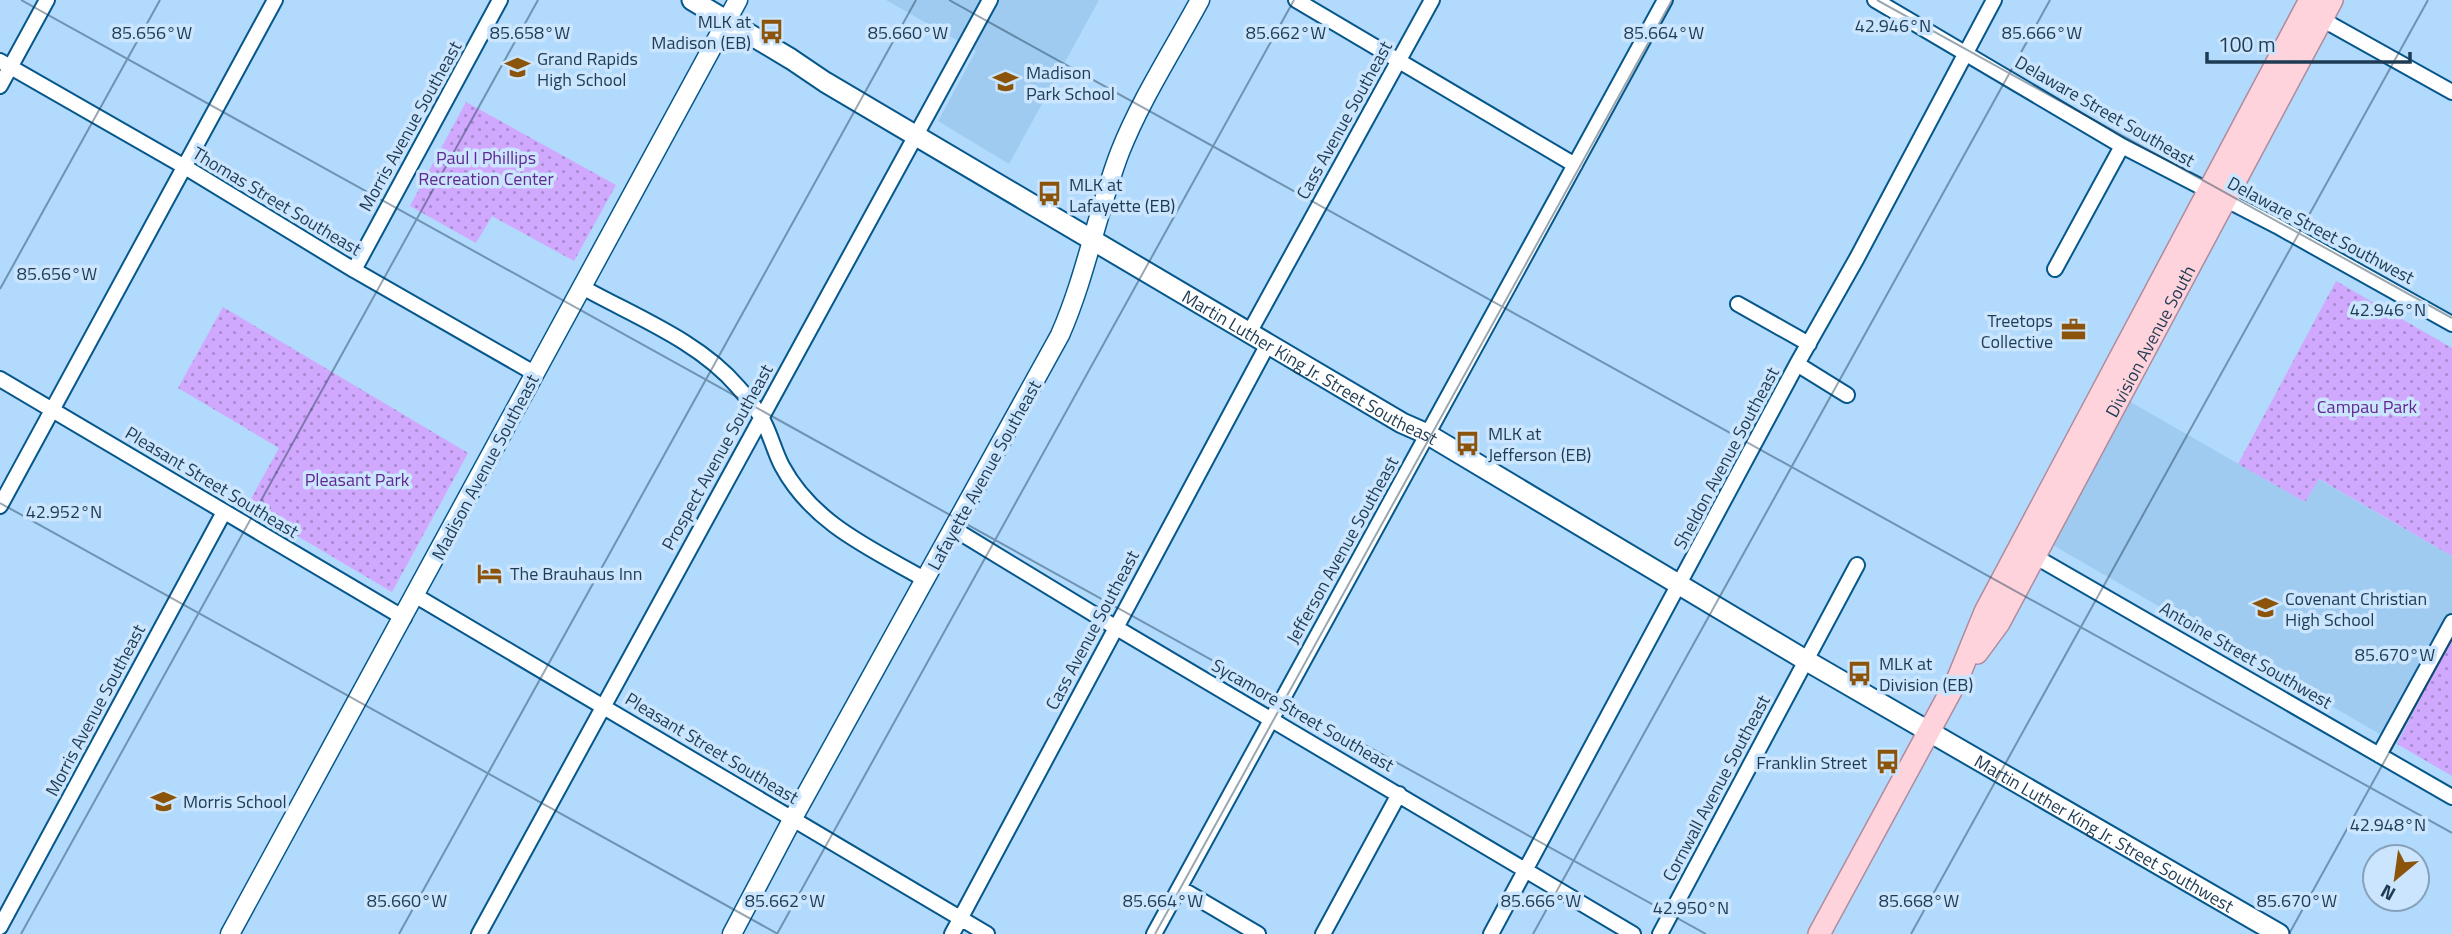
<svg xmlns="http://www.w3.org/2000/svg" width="2452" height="934" viewBox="0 0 2452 934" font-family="'Titillium Web',sans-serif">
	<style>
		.built { fill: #9fcbf1 }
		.park { fill: url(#park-dots) }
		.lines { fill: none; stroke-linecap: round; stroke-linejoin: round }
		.minor-casing { stroke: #06578b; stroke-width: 18 }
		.tertiary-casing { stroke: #06578b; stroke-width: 21 }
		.secondary-casing { stroke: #06578b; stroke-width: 23 }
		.primary-casing { stroke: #af8b9d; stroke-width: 24 }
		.minor { stroke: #fff; stroke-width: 14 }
		.tertiary { stroke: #fff; stroke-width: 18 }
		.secondary { stroke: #fff; stroke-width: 19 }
		.primary { stroke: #fed3dc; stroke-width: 21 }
		.ticks { fill: none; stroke: #1f3b53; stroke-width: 2; stroke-opacity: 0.45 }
		.labels { text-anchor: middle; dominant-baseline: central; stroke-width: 7; stroke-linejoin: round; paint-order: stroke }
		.poi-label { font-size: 18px; fill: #1f3b53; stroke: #cae5fd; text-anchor: start }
		.street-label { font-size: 18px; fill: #1f3b53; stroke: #cae5fd }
		.park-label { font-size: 18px; fill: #622792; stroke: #cae5fd }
		.ticks-label { font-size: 18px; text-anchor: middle; fill: #1f3b53; stroke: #cae5fd; stroke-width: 7; stroke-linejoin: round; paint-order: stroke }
	</style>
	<defs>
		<pattern id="park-dots" width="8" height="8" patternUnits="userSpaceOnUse" patternTransform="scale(1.75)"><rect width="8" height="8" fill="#d0a8fe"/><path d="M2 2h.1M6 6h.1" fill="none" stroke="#a88ad0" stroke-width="1.8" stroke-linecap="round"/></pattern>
	</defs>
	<rect width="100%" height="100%" fill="#b1dafd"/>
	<path class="built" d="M886,0H1099L1009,164L938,121L976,51Z
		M2127,400L2305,502L2318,479L2452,556V638L2397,744L2051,544Z"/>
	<path class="park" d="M466,102L616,185L574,261L492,216L476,243L410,206Z
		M2336,281L2452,348V556L2319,479L2305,502L2238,464Z
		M223,307L468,453L392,592L247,506L279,448L178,388Z
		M2452,638V776L2397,744Z"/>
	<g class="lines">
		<defs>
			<path id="minor" d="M1296,0L1575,165
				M1875,0L2122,146L2277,226L2452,324
				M2316,16L2452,92
				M0,61L185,167L354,270L534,373
				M0,86L47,0
				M2055,269L2122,146
				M354,270L500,0
				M582,287C634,316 699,341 738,387C746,396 755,407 761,417C770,432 774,451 782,466C813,524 872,549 926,580
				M1738,304L1809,344
				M1249,333L1432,0
				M1797,364L1847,395
				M0,379L404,618
				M0,506L275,0
				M954,529L1115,627L1633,934
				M2029,553L2452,797
				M416,596L987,934
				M2379,755L2452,622
				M1180,888L1258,934
				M0,927L224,512
				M479,934L990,0
				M952,934L1268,344
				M1154,934L1665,0
				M1323,934L1399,794
				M1491,934L1797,364L1857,258L1994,0
				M1660,934L1857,565"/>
			<path id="tertiary" d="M230,934C401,623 569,311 738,0
				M732,934L793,818L1060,335C1086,276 1097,212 1120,152C1141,99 1173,50 1200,0"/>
			<g id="secondary">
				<path id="s1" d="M692,0L791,59L825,82L1402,423L1427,434L1807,661L2279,934"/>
			</g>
			<g id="primary">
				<path id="s2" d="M1977,653L1999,623L2332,0"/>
				<path d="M1819,934L1958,678L1985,612L2310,0"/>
			</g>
		</defs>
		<use href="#minor" class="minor-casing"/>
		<use href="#tertiary" class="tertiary-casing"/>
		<use href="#secondary" class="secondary-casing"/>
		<use href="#primary" class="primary-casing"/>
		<use href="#minor" class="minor"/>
		<use href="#tertiary" class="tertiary"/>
		<use href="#secondary" class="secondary"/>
		<use href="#primary" class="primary"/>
	</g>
	<path class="ticks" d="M21,0L1706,934M949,0L2452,833M1877,0L2452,318M0,289L160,0M0,503L778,934M21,934L538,0M399,934L916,0M777,934L1294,0M1155,934L1672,0M1533,934L2050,0M1911,934L2428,0M2289,934L2452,639"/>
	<defs>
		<symbol id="bus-bare" viewBox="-9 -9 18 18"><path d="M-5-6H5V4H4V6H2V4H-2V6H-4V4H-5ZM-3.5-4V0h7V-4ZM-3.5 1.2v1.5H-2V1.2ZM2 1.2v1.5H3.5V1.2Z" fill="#8c540a" stroke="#cae5fd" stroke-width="2.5" paint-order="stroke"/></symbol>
		<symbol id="school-bare" viewBox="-9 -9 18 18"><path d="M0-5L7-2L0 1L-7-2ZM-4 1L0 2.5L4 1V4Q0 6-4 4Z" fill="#8c540a" stroke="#cae5fd" stroke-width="2.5" paint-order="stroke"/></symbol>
		<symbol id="office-bare" viewBox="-9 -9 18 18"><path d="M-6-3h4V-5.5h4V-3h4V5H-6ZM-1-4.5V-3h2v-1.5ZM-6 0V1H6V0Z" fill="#8c540a" stroke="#cae5fd" stroke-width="2.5" paint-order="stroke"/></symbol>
		<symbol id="hotel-bare" viewBox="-9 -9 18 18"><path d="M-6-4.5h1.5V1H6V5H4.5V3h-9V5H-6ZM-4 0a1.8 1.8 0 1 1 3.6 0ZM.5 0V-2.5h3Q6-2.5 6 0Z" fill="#8c540a" stroke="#cae5fd" stroke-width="2.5" paint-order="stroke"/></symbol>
	</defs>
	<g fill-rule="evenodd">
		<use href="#bus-bare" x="754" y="14" width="35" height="35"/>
		<use href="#school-bare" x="500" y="50" width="35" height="35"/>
		<use href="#school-bare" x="988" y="64" width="35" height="35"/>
		<use href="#bus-bare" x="1032" y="176" width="35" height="35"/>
		<use href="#office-bare" x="2056" y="312" width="35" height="35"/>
		<use href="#bus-bare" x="1450" y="426" width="35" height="35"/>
		<use href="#hotel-bare" x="472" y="556" width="35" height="35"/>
		<use href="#school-bare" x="2248" y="590" width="35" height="35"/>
		<use href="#bus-bare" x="1842" y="656" width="35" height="35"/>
		<use href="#bus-bare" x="1870" y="744" width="35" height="35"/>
		<use href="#school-bare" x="146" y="784" width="35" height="35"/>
	</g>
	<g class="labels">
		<g class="poi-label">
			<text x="751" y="21" text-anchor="end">MLK at<tspan x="751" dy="21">Madison (EB)</tspan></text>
			<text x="537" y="58">Grand Rapids<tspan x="537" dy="21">High School</tspan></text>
			<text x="1026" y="72">Madison<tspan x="1026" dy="21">Park School</tspan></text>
			<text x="1069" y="184">MLK at<tspan x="1069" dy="21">Lafayette (EB)</tspan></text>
			<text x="2053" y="320" text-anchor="end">Treetops<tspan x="2053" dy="21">Collective</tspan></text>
			<text x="1488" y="433">MLK at<tspan x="1488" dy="21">Jefferson (EB)</tspan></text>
			<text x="510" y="573">The Brauhaus Inn</text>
			<text x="2285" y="598">Covenant Christian<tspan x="2285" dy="21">High School</tspan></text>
			<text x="1879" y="663">MLK at<tspan x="1879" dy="21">Division (EB)</tspan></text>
			<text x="1867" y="762" text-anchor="end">Franklin Street</text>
			<text x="183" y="801">Morris School</text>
		</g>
		<g class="street-label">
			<text transform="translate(2105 111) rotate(30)">Delaware Street Southeast</text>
			<text transform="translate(1344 120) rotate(-61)">Cass Avenue Southeast</text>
			<text transform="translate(410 126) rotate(-61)">Morris Avenue Southeast</text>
			<text transform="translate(277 201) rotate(31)">Thomas Street Southeast</text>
			<text transform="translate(2321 230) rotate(28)">Delaware Street Southwest</text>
			<text stroke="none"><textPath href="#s2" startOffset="357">Division Avenue South</textPath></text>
			<text stroke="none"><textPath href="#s1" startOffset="719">Martin Luther King Jr. Street Southeast</textPath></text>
			<text transform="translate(717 457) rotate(-61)">Prospect Avenue Southeast</text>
			<text transform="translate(1726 458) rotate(-62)">Sheldon Avenue Southeast</text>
			<text transform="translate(485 467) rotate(-62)">Madison Avenue Southeast</text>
			<text transform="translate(984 475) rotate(-61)">Lafayette Avenue Southeast</text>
			<text transform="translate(212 482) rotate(31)">Pleasant Street Southeast</text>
			<text transform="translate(1342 550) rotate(-61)">Jefferson Avenue Southeast</text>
			<text transform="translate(1092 630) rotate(-62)">Cass Avenue Southeast</text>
			<text transform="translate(2246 655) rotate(30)">Antoine Street Southwest</text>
			<text transform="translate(95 710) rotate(-62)">Morris Avenue Southeast</text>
			<text transform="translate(1303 715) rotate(30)">Sycamore Street Southeast</text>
			<text transform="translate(712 748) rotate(31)">Pleasant Street Southeast</text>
			<text transform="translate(1716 788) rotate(-62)">Cornwall Avenue Southeast</text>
			<text stroke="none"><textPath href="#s1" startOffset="1640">Martin Luther King Jr. Street Southwest</textPath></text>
		</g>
		<g class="park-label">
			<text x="486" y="157">Paul I Phillips<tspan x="486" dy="21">Recreation Center</tspan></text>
			<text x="2367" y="406">Campau Park</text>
			<text x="357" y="479">Pleasant Park</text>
		</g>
	</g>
	<g class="ticks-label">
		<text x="1893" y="32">42.946°N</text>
		<text x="152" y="39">85.656°W</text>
		<text x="530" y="39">85.658°W</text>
		<text x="908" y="39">85.660°W</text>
		<text x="1286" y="39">85.662°W</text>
		<text x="1664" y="39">85.664°W</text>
		<text x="2042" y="39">85.666°W</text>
		<text x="57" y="280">85.656°W</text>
		<text x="2388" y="316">42.946°N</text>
		<text x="64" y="518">42.952°N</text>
		<text x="2395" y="661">85.670°W</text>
		<text x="2388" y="831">42.948°N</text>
		<text x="407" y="907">85.660°W</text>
		<text x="785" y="907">85.662°W</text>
		<text x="1163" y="907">85.664°W</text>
		<text x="1541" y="907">85.666°W</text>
		<text x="1919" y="907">85.668°W</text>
		<text x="2297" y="907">85.670°W</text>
		<text x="1691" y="914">42.950°N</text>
	</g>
	<g transform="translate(2396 878) rotate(209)"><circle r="33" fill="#cae5fd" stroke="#86a1b9" stroke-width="2"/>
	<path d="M0-5L12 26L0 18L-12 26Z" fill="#8c540a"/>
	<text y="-10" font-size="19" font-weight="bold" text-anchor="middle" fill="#1f3b53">N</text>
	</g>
	<path d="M2207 52v10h203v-10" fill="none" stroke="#1f3b53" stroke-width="3.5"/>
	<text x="2218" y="52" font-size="21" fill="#1f3b53" stroke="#cae5fd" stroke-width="5" paint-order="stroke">100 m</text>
</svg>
